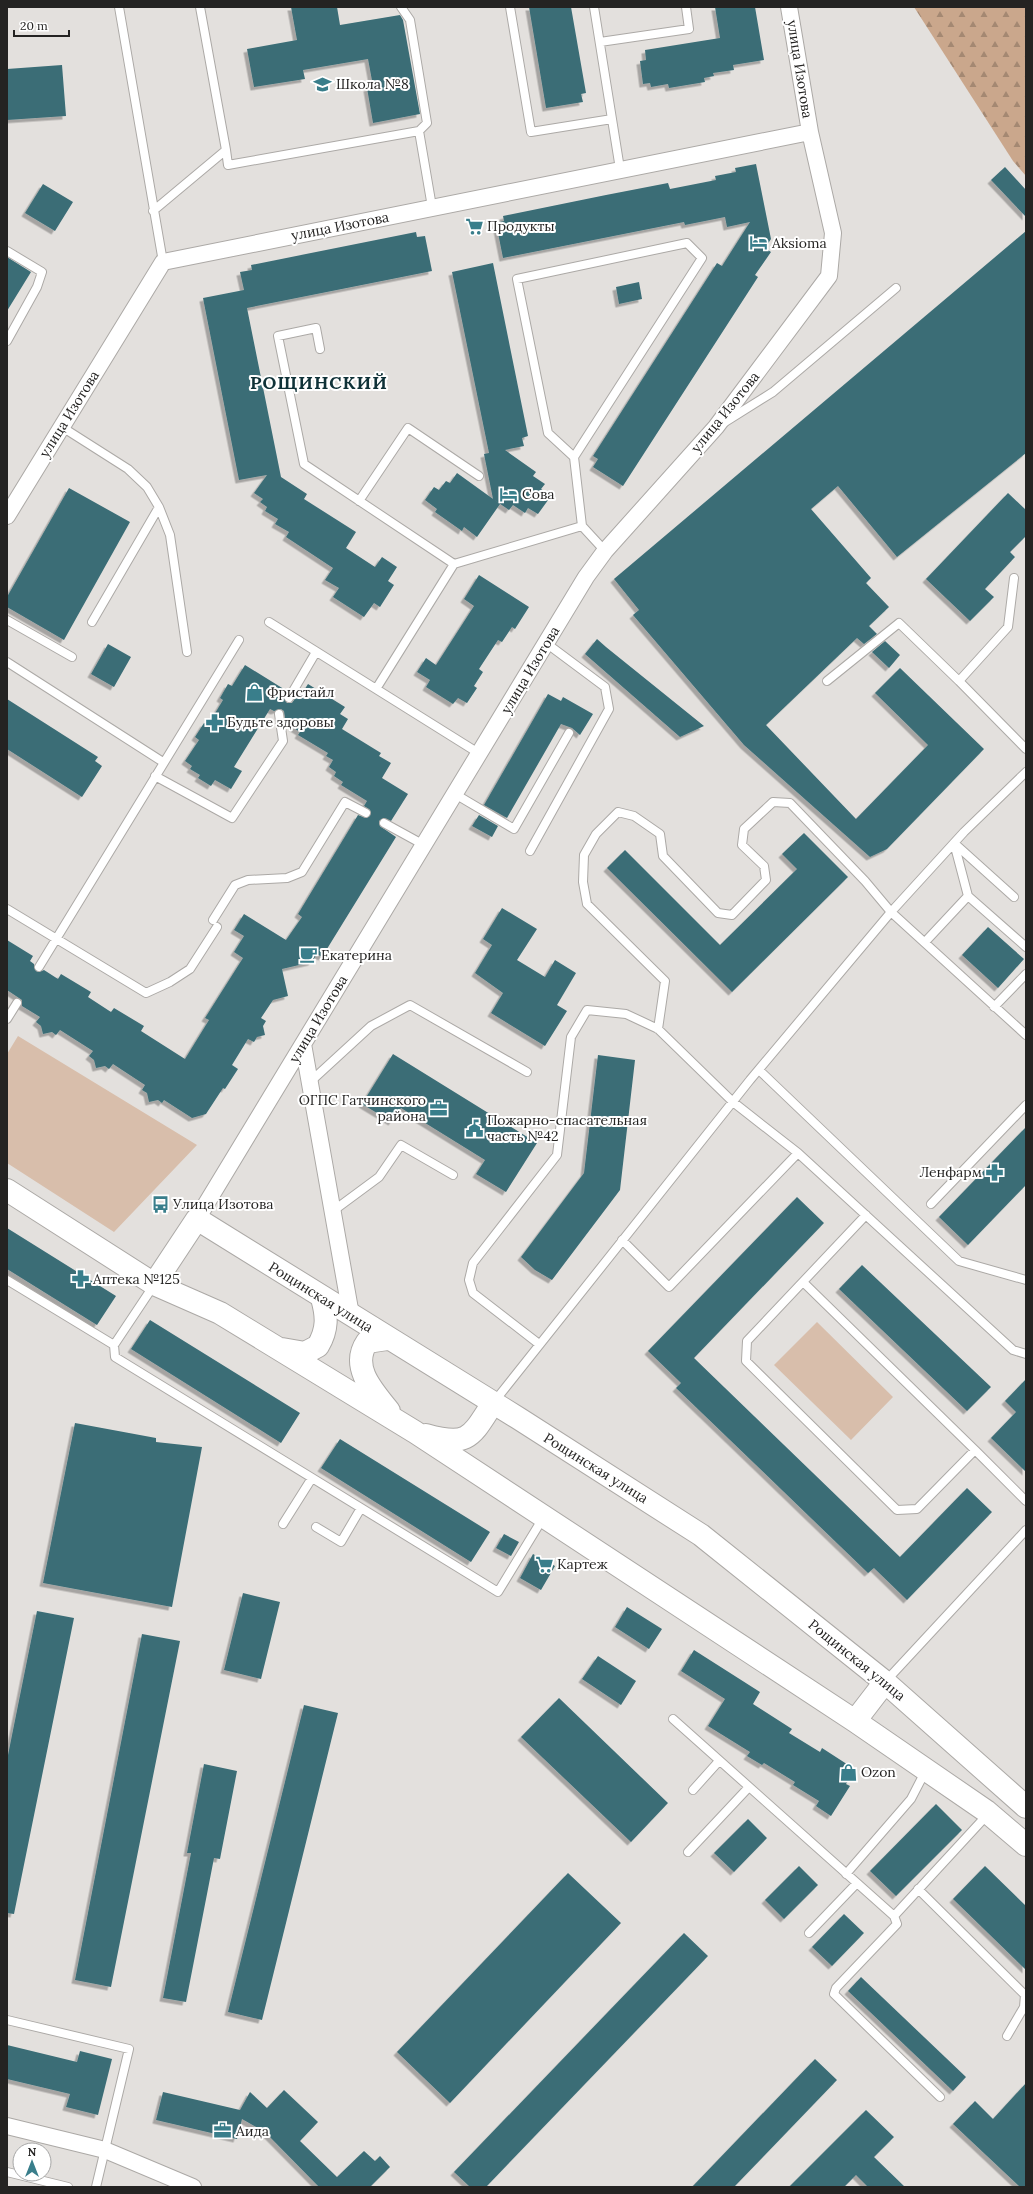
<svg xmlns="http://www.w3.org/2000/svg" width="1033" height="2194" viewBox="0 0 1033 2194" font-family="Lora,serif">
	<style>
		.green { fill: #d8beab }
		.forest { fill: url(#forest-firs) }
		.building { fill: #3b6d76; filter: url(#shadow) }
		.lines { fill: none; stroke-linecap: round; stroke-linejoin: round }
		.lane-casing { stroke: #aca9a6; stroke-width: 10 }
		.street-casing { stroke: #aca9a6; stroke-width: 18 }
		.secondary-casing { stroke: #aca9a6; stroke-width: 24 }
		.lane { stroke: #fff; stroke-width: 8 }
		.street { stroke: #fff; stroke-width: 16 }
		.secondary { stroke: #fff; stroke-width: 22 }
		.labels { text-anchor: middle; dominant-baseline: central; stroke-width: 4; stroke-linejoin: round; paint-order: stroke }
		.street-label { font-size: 14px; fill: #242322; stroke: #fff }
		.poi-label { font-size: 14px; fill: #242322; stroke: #fff; text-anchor: start }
		.district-label { font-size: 18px; font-weight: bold; letter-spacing: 1px; fill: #0f3137; stroke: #fff }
	</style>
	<defs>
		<pattern id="forest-firs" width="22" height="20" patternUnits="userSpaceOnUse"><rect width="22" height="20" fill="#caa78c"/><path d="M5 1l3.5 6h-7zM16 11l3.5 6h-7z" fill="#a48872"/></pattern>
		<filter id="shadow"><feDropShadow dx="-3.5" dy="3.5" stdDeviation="0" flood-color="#0004"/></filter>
	</defs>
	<rect width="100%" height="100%" fill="#e3e0dd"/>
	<path class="green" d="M18,1036L197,1145L114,1232L7,1163V1054Z
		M817,1322L893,1397L851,1440L774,1365Z"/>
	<path class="forest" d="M914,7H1026V176L1013,161Z"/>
	<path class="building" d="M291,7H337L340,25L400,15L403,20L420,114L373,123L367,88L373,86L368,59L303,70L305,79L254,87L247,49L297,40Z
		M529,7H571L586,93L581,94L583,102L546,108Z
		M715,7H755L764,60L733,65L734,70L713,73L714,76L704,78L705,82L669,88L668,84L651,87L650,83L643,84L640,61L646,60L645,50L720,38Z
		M62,65L66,116L7,120V69Z
		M756,164L771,239L765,248L771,252L755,275L758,277L623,486L593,467L598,459L593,456L717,263L722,266L750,222L727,227L725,217L685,225L684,222L503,258L496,223L504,221L503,216L606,195L668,183L670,189L716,180L715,176L736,172L735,168Z
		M1005,167L1026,190V217L991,180Z
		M43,184L73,202L55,231L25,213Z
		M1026,231V453L897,557L838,486L811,509L871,578L866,583L889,607L869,626L877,634L864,644L857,638L766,725L856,819L928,745L875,693L900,668L984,749L887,849L870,857L744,745L633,615L639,610L614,579Z
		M416,232L417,237L425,236L432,271L247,308L281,477L307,494L304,499L356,532L346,548L375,567L382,557L397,567L388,581L394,585L380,607L374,603L364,617L333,597L339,588L325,580L333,568L286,537L289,532L275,524L278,519L265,511L267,507L260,502L263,499L254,493L267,475L239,480L203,298L244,290L240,272L252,270L251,265Z
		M7,257L31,272L7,311Z
		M493,263L528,436L522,438L524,446L505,450L536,472L533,476L545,484L541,489L551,496L538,514L528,508L525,513L513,505L509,510L493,499L484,454L489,453L452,272Z
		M639,282L642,299L619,304L616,287Z
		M457,473L500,504L477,537L464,527L462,531L435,512L437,509L425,500L434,487L439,490L446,481L450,483Z
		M69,488L130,522L64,640L7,607V597Z
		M1008,493L1026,510V536L1010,552L1015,557L985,589L994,597L970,621L926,579Z
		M479,575L529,607L515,629L512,627L502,642L498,640L479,669L483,672L474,686L477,688L467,703L458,698L453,704L426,687L430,680L417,672L426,658L436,665L474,606L464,599Z
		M597,639L606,647L704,726L680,737L585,654Z
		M885,641L900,655L889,668L872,652Z
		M108,644L131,657L114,687L91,674Z
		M245,665L287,691L284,698L287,703H292L296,697L299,698L308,684L345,707L340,714L348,719L342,729L381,753L379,756L391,763L382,778L408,794L391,821L384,818L379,821L380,826L396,837L322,957L317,954L312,962L282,969L288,996L273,1000L261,1018L266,1021L263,1026L265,1035L257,1037L254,1042L248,1039L232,1065L238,1069L225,1089L223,1088L206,1114L192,1118L164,1100L162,1103L158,1100L149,1102L147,1093L142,1090L145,1085L113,1064L109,1069L105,1066L96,1068L94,1060L89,1056L93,1051L60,1030L56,1035L52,1032L43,1034L41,1026L36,1022L40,1017L22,1006V1000L7,990V940L33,956L30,961L34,964L36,971L39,972L44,970L58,979L61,974L91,992L88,997L111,1012L114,1008L144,1026L141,1031L185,1059L209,1020L205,1018L243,958L234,952L244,936L234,930L244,914L286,940L302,917L298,914L358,815L367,818L371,813L370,810L364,806L367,801L341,785L343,782L334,776L336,772L329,767L333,760L326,756L328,753L298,735L300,732L292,727L294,724L285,718L284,711L281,709L274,711L270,709L234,767L242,771L231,789L215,780L211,786L198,778L200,775L190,769L192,766L185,761L199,740L195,737L204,723L208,725L223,700L220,698L228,684L232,686Z
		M548,694L561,701L563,697L593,714L580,735L572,728L561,724L507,818L484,805Z
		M7,699L98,757L95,761L102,766L82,797L7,749Z
		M479,815L498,826L492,837L472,826Z
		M804,833L848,877L732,992L607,868L625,850L720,945L797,869L782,854Z
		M502,908L537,929L517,960L545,977L555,960L576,973L557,1005L567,1011L545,1046L491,1013L503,993L475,973L492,945L483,939Z
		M988,927L1024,959L998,988L962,955Z
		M393,1054L537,1143L506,1192L476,1174L485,1160L401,1108L392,1122L362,1104Z
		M598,1055L635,1060L620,1190L552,1280L535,1270L521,1257L584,1173Z
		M1026,1127V1185L968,1245L939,1217Z
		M797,1197L824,1223L694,1358L900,1557L967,1488L992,1512L907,1600L874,1568L868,1573L676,1388L681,1383L648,1351Z
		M7,1228L116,1296L97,1325L7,1269Z
		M862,1265L991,1387L967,1411L839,1289Z
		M150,1320L300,1413L281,1443L131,1349Z
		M1026,1379V1472L991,1438L1016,1412L1005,1401Z
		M75,1423L156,1438V1442L202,1447L172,1607L43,1583Z
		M340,1439L490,1532L471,1562L321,1468Z
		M504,1534L519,1542L511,1556L496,1548Z
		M533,1554L555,1566L541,1590L520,1578Z
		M243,1593L280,1602L261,1679L224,1670Z
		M627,1607L662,1629L649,1649L615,1627Z
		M37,1611L74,1618L14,1914L7,1913V1760Z
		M142,1634L180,1641L111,1987L75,1980Z
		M694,1650L760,1692L753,1704L792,1729L789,1733L820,1752L822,1748L856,1770L846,1784L850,1786L831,1816L816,1806L819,1801L793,1785L795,1782L764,1763L762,1765L747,1756L750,1752L708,1726L725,1699L681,1671Z
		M598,1656L636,1681L621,1705L582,1679Z
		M559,1698L668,1803L631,1842L521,1737Z
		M304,1705L338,1713L262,2020L228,2012Z
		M204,1764L237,1771L220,1859L214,1858L186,2002L163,1998L191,1853H187Z
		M936,1804L962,1830L896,1896L870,1871Z
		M748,1819L767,1838L734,1872L714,1853Z
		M799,1866L818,1885L784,1919L765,1900Z
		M985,1866L1026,1906V1970L953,1899Z
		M568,1873L621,1923L450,2103L397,2052Z
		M844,1914L864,1933L832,1966L812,1947Z
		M684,1933L708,1956L486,2187H470L454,2172Z
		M861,1977L966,2077L953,2091L848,1991Z
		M7,2045L77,2062L80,2051L112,2059L98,2115L66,2107L70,2094L7,2079Z
		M815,2059L837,2080L734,2187H692Z
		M1026,2083V2187H1020L953,2124L975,2101L993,2119Z
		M284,2090L318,2122L300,2141L337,2177L364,2151L375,2161L380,2156L390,2167L370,2187H319L265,2132L242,2119L237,2139L156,2120L163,2092L240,2110L250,2092L267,2108Z
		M866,2110L894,2137L874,2157L905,2187H868L856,2175L844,2187H789Z"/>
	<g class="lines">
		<defs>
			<path id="lane" d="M119,7L163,262
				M401,7L410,20L427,123L419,131L432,207
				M510,7L531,132L612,119
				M594,7L620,169
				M600,42L689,29L686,7
				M226,150L228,165L419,131
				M153,211L226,150L200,7
				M7,251L42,272L37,287L7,341
				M320,349L316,328L278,336L304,464L454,564L376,689
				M725,422L773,392L896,288
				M62,427L128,469L147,487L159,507L92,622
				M574,457L548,433L517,279L687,243L702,258L574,457L582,526L605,551
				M359,501L408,428L479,476
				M159,507L170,535L187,652
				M454,564L582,526
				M1014,578L1008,627L959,681L1026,749
				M7,620L72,657
				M269,622L480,754
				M7,662L163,762
				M827,681L899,623L959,681
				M289,698L316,652
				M155,776L232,818L283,741L279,714
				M455,794L514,829L569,733
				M384,823L424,845
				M954,843L1014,897
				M954,843L968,896
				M530,851L609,709L605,687L546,643
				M7,909L146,993L170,982L190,969L217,927
				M213,920L235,885L248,880L287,878L302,872L345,802L366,813
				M925,942L968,896L1026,947
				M39,967L239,640
				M994,1007L1026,974
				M7,1019L17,1003
				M658,1029L665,981L587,904L583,882L584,855L596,834L618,812L634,816L660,834L663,856L718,913L732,915L766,880L764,866L742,845L744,829L773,802L790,803L865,881L891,912L1026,1035
				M759,1070L959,1261L1026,1280
				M310,1082L371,1026L410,1005L527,1072
				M931,1204L1026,1105
				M333,1211L379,1177L401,1145L453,1175
				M866,1215L747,1341L746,1361L897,1510L917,1509L975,1450L1026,1501
				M622,1240L669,1287L798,1153
				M7,1280L114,1345
				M803,1282L975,1450
				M154,1285L114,1345L115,1357L498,1592L543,1518
				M539,1344L473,1293L469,1280L473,1263L557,1155L571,1037L587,1010L626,1014L658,1029L733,1102L798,1153L1013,1350L1026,1354
				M494,1402L750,1080L891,912L964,832L1026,772
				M283,1524L312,1478
				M316,1527L341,1542L361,1508
				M885,1682L1026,1530
				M673,1719L894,1916L897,1924L836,1988L834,1994L940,2097
				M693,1790L719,1761
				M688,1852L749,1787
				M846,1874L911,1799L926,1770
				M918,1889L1025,1995L1024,2007L1007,2036
				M894,1916L988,1814
				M809,1933L857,1883
				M7,2020L129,2049L96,2187
				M7,2172L68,2187"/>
			<path id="street" d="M7,516L163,262L810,132
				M303,1044L351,1315
				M197,1219L586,577L605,551L716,427L829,276L833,233L810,132L789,7
				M7,2126L105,2150L193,2187"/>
			<path id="secondary" d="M7,1190L154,1284L220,1313L415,1432L855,1721L986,1811L1026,1845
				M154,1284L197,1219L518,1418L701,1535L885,1682L1026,1807
				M387,1339L367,1342C350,1367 373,1391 389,1411
				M282,1349L305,1353L318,1346C328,1329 327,1316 322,1298
				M426,1435C469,1447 471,1437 493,1403
				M855,1721L885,1682"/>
		</defs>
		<use href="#lane" class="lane-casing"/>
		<use href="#street" class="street-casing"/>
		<use href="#secondary" class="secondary-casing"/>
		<use href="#lane" class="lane"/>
		<use href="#street" class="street"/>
		<use href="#secondary" class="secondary"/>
	</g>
	<defs>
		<symbol id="school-bare" viewBox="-9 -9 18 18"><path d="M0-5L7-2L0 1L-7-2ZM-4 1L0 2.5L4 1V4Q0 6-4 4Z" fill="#397e8b" stroke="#fff" stroke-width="2.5" paint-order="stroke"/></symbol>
		<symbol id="supermarket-bare" viewBox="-9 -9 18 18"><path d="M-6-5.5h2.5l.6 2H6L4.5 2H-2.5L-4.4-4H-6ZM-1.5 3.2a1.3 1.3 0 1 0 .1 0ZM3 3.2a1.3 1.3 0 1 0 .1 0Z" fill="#397e8b" stroke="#fff" stroke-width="2.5" paint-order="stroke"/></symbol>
		<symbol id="hotel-bare" viewBox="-9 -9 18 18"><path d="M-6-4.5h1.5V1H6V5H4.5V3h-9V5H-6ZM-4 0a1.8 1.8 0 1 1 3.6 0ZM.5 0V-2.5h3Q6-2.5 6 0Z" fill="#397e8b" stroke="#fff" stroke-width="2.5" paint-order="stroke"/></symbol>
		<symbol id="shop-bare" viewBox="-9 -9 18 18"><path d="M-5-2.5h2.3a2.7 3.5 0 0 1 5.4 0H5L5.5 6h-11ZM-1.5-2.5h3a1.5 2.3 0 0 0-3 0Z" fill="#397e8b" stroke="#fff" stroke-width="2.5" paint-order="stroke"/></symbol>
		<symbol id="pharmacy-bare" viewBox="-9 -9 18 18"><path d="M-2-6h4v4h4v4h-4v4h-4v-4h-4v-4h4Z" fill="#397e8b" stroke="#fff" stroke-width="2.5" paint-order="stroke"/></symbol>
		<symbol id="cafe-bare" viewBox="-9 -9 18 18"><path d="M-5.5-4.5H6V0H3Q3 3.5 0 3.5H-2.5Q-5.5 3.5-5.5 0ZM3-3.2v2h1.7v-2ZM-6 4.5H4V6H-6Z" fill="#397e8b" stroke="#fff" stroke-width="2.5" paint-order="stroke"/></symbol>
		<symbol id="office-bare" viewBox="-9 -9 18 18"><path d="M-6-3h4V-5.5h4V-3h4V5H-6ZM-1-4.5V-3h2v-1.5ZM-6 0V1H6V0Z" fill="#397e8b" stroke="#fff" stroke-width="2.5" paint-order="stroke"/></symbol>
		<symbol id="civic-bare" viewBox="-9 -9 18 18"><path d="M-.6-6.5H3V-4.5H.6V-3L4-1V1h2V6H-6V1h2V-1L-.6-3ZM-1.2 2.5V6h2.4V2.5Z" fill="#397e8b" stroke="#fff" stroke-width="2.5" paint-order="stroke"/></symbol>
		<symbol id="bus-bare" viewBox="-9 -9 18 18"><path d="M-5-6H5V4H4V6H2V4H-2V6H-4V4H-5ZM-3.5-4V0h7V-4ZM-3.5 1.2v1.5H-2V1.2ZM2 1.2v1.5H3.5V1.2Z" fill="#397e8b" stroke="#fff" stroke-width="2.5" paint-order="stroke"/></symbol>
	</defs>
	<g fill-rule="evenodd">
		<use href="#school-bare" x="310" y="72" width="25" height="25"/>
		<use href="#supermarket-bare" x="462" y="214" width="25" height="25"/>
		<use href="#hotel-bare" x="746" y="230" width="25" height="25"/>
		<use href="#hotel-bare" x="496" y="482" width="25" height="25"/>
		<use href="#shop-bare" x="242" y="680" width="25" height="25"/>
		<use href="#pharmacy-bare" x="202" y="710" width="25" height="25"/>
		<use href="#cafe-bare" x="296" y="942" width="25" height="25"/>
		<use href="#office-bare" x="426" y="1096" width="25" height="25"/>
		<use href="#civic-bare" x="462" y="1116" width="25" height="25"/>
		<use href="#pharmacy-bare" x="982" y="1160" width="25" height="25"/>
		<use href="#bus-bare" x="148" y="1192" width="25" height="25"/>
		<use href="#pharmacy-bare" x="68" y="1266" width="25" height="25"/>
		<use href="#supermarket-bare" x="532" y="1552" width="25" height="25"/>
		<use href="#shop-bare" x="836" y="1760" width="25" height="25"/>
		<use href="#office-bare" x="210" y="2118" width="25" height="25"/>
	</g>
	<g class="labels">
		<g class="street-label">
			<text transform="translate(800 69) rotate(81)">улица Изотова</text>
			<text transform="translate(340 226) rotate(-11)">улица Изотова</text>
			<text transform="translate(725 412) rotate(-51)">улица Изотова</text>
			<text transform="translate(69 414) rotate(-58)">улица Изотова</text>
			<text transform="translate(530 670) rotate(-59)">улица Изотова</text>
			<text transform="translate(318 1019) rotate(-59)">улица Изотова</text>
			<text transform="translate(321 1297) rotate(32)">Рощинская улица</text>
			<text transform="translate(596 1468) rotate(32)">Рощинская улица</text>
			<text transform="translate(857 1660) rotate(39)">Рощинская улица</text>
		</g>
		<g class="poi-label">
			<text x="336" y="84">Школа №8</text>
			<text x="487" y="226">Продукты</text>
			<text x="772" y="243">Aksioma</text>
			<text x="522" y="494">Сова</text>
			<text x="267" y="692">Фристайл</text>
			<text x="227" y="722">Будьте здоровы</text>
			<text x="321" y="955">Екатерина</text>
			<text x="426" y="1100" text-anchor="end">ОГПС Гатчинского<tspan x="426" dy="16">района</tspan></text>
			<text x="487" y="1120">Пожарно-спасательная<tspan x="487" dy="16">часть №42</tspan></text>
			<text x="982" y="1172" text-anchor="end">Ленфарм</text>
			<text x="173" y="1204">Улица Изотова</text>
			<text x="93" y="1279">Аптека №125</text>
			<text x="557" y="1564">Картеж</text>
			<text x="861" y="1772">Ozon</text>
			<text x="236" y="2131">Аида</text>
		</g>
		<g class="district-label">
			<text x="319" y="382">РОЩИНСКИЙ</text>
		</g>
	</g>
	<rect width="1033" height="2194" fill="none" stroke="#242322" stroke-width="16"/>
	<g transform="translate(32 2162)"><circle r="19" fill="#ffffff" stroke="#a7a7a7"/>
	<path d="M0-3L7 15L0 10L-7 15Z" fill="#397e8b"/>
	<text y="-6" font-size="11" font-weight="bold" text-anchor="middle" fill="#242322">N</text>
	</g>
	<path d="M14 30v6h55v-6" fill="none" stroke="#242322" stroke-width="2"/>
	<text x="20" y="30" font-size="12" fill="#242322" stroke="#ffffff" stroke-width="3" paint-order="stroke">20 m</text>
</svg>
